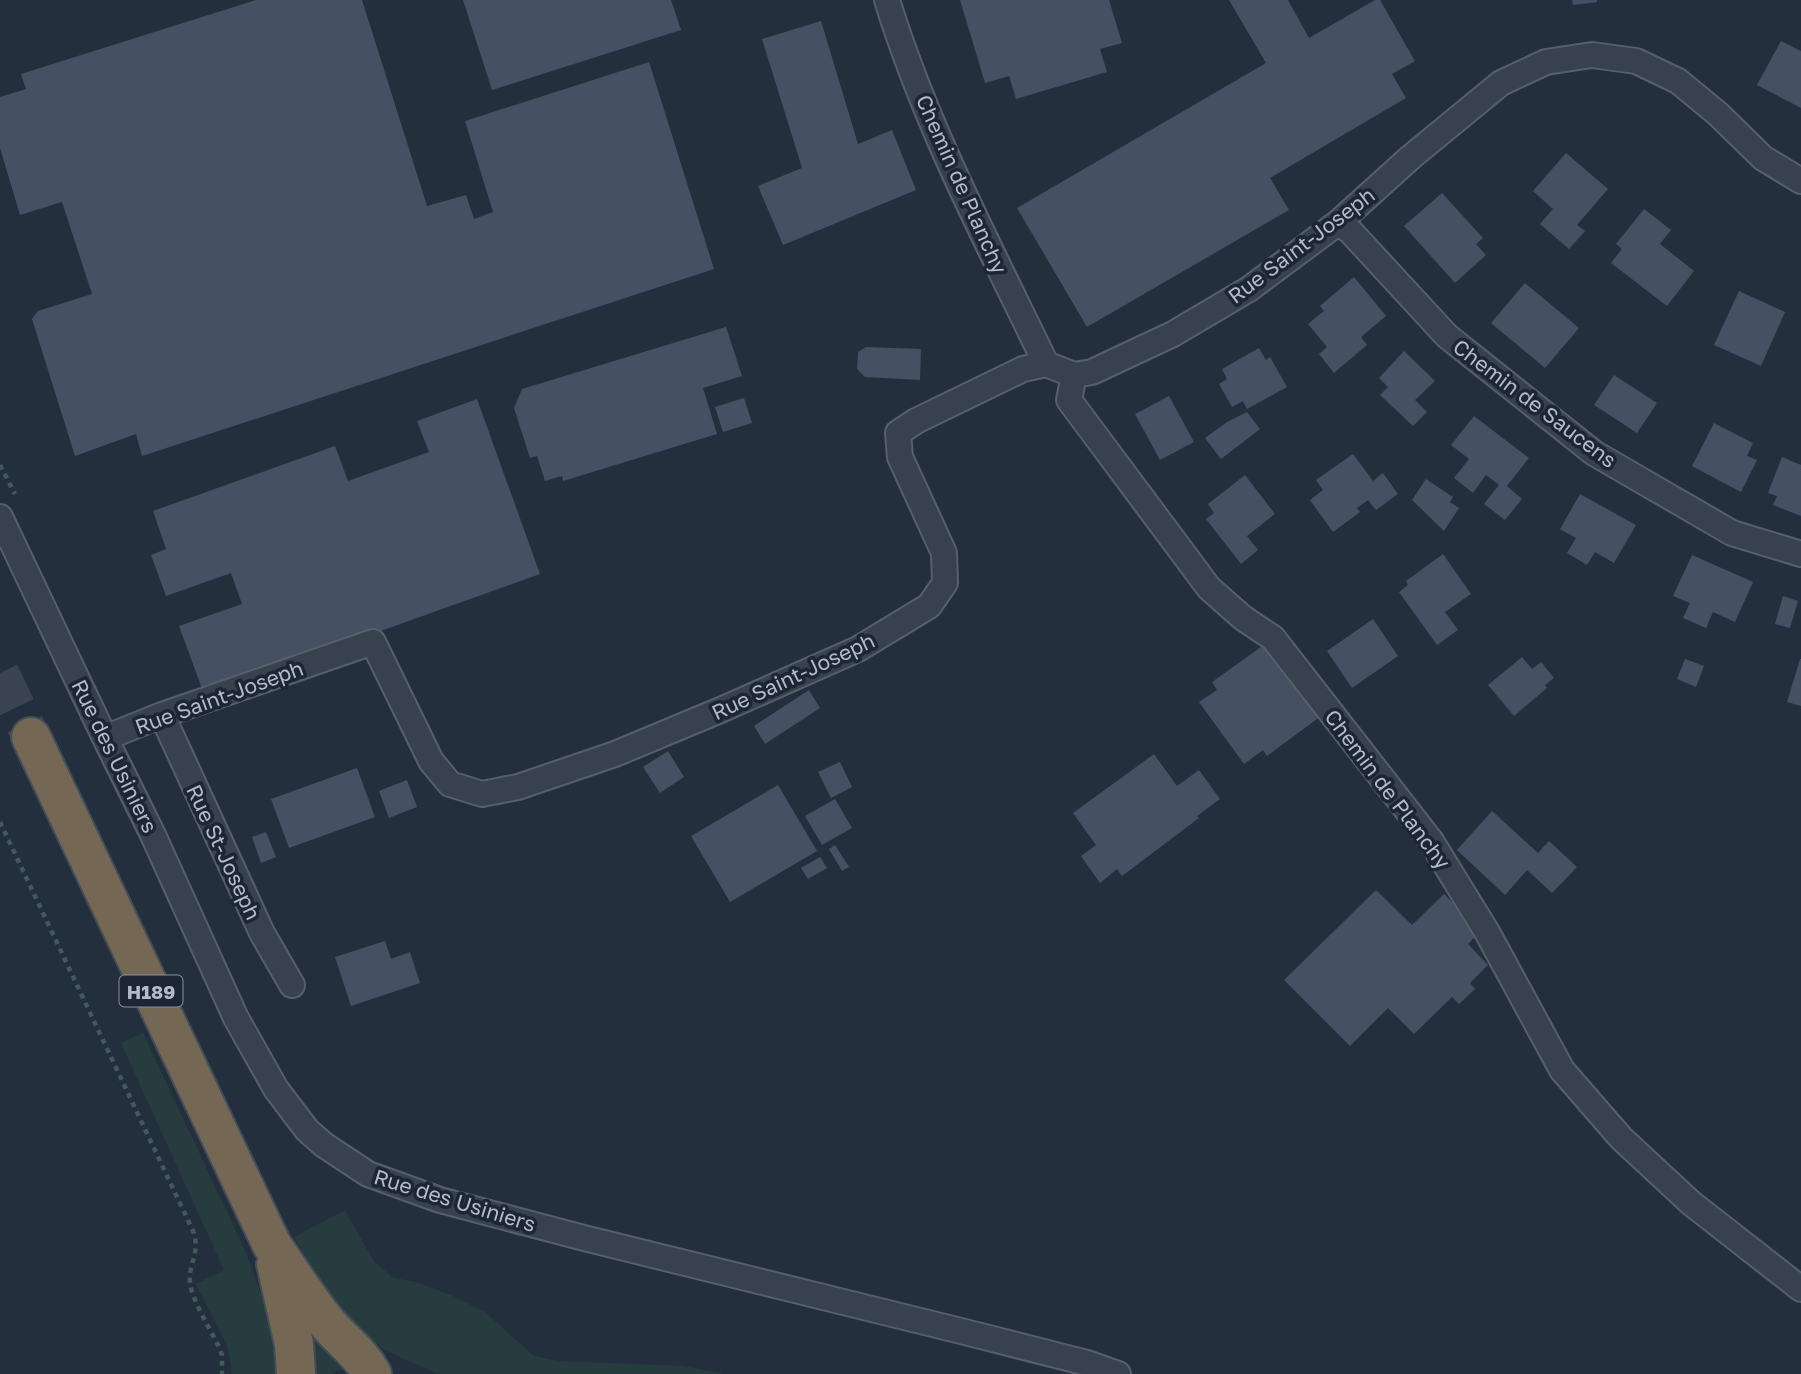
<svg xmlns="http://www.w3.org/2000/svg" width="1801" height="1374" viewBox="0 0 1801 1374" font-family="'Golos Text',sans-serif">
	<style>
		.green { fill: #263c3f }
		.building { fill: #455162 }
		.lines { fill: none; stroke-linecap: round; stroke-linejoin: round }
		.highway-tunnel { stroke: #3a4453; stroke-width: 38; stroke-dasharray: 38 19; stroke-linecap: butt }
		.street-casing { stroke: #565f6c; stroke-width: 28 }
		.highway-casing { stroke: #434c59; stroke-width: 42 }
		.path { stroke: #44595c; stroke-width: 4.5; stroke-dasharray: 5 5; stroke-linecap: butt }
		.street { stroke: #38414e; stroke-width: 24 }
		.highway { stroke: #746855; stroke-width: 38 }
		.labels { text-anchor: middle; dominant-baseline: central; stroke-width: 7; stroke-linejoin: round; paint-order: stroke }
		.shield { fill: #1d2633; stroke: #878f9c; stroke-width: 2 }
		.shield-label { font-size: 19px; font-weight: bold; fill: #b4bcc9 }
		.street-label { font-size: 21px; fill: #b4bcc9; stroke: #1d2633 }
	</style>
	<rect width="100%" height="100%" fill="#242f3e"/>
	<path class="green" d="M143,1033L245,1250L269,1316L277,1374H232L228,1348L196,1284L224,1270L121,1043Z
		M345,1210L374,1262L394,1278L416,1282L451,1295L485,1312L534,1356L559,1361L684,1366L725,1374H438L384,1350L355,1324L317,1277L294,1237Z
		M310,1321L344,1368L332,1374H310Z"/>
	<path class="building" d="M256,0H362L427,206L466,195L474,219L493,212L465,121L649,62L714,269L142,456L136,434L75,456L32,319L38,311L92,294L62,202L20,215L0,148V97L26,89L21,74Z
		M463,0H671L681,30L492,90Z
		M960,0H1109L1122,43L1100,49L1107,72L1016,99L1009,76L985,83Z
		M1229,0H1288L1309,38L1375,0H1380L1415,61L1392,74L1406,98L1270,178L1289,210L1087,327L1017,208L1266,63Z
		M1572,0H1597V2L1573,5Z
		M821,21L858,144L892,130L916,190L783,245L758,186L802,168L762,39Z
		M1781,41L1801,51V108L1757,85Z
		M1566,153L1608,189L1577,225L1585,231L1569,249L1540,224L1553,209L1533,191Z
		M1442,193L1483,238L1476,244L1486,255L1455,283L1404,226Z
		M1644,209L1671,230L1660,244L1694,271L1667,306L1611,263L1622,249L1616,244Z
		M1354,277L1386,316L1361,337L1367,345L1334,373L1319,354L1327,347L1308,324L1324,311L1320,306Z
		M1525,283L1579,328L1545,368L1491,323Z
		M1739,291L1785,312L1761,366L1714,345Z
		M726,327L742,376L703,388L717,434L563,481L562,476L545,481L537,456L530,458L514,408L522,389Z
		M866,347L921,349L920,380L865,377L857,369L858,352Z
		M1259,348L1266,360L1270,357L1287,387L1247,409L1243,401L1232,407L1219,384L1227,379L1222,369Z
		M1404,351L1435,381L1415,400L1427,412L1413,426L1380,395L1388,387L1379,378Z
		M1614,375L1657,403L1637,433L1594,405Z
		M1169,396L1194,442L1160,460L1135,414Z
		M744,398L752,423L723,432L715,407Z
		M477,399L540,574L204,694L179,626L242,604L231,573L166,596L151,555L166,549L153,511L335,446L348,481L429,452L417,421Z
		M1247,412L1260,429L1221,459L1205,438L1227,422Z
		M1474,416L1529,458L1507,486L1522,499L1505,520L1484,504L1499,485L1486,475L1473,493L1454,478L1469,459L1451,445Z
		M1714,423L1753,443L1747,456L1757,460L1741,492L1692,466Z
		M1353,454L1373,481L1383,473L1398,494L1376,510L1368,500L1357,508L1360,512L1333,532L1310,500L1323,490L1316,480Z
		M1782,457L1801,465V516L1773,505L1777,496L1768,493Z
		M1245,475L1275,514L1247,536L1258,550L1241,564L1206,519L1214,513L1208,504Z
		M1426,479L1453,497L1450,502L1459,508L1444,531L1412,500Z
		M1580,494L1636,525L1614,563L1595,552L1587,565L1567,553L1576,538L1560,529Z
		M1443,554L1471,594L1445,612L1458,630L1437,645L1399,592L1408,585L1406,581Z
		M1692,555L1753,582L1735,622L1713,612L1706,628L1683,618L1690,603L1673,596Z
		M1783,596L1798,601L1790,628L1775,624Z
		M1373,619L1398,656L1352,688L1327,651Z
		M1268,642L1321,716L1267,756L1263,750L1244,764L1199,702L1217,690L1212,682Z
		M1522,657L1532,669L1541,662L1554,678L1545,685L1547,688L1514,716L1488,685Z
		M1685,659L1704,666L1696,687L1677,679Z
		M1800,659H1801V706L1787,702Z
		M809,690L820,708L765,744L754,726Z
		M668,751L684,777L660,793L643,767Z
		M1154,754L1177,786L1199,770L1220,799L1197,816L1199,818L1122,876L1117,869L1100,883L1081,856L1096,845L1073,813Z
		M840,762L852,787L831,798L818,772Z
		M357,768L375,817L289,848L271,799Z
		M407,780L417,807L389,818L379,791Z
		M778,785L817,851L730,902L691,836Z
		M835,799L852,828L822,845L805,816Z
		M1492,811L1538,853L1549,841L1577,867L1552,893L1527,870L1505,895L1457,850Z
		M266,832L276,857L261,863L252,837Z
		M835,845L849,867L842,871L829,849Z
		M820,857L827,868L808,879L801,868Z
		M1376,890L1412,925L1444,894L1481,931L1468,944L1488,965L1470,983L1475,989L1459,1004L1452,997L1414,1034L1388,1008L1350,1046L1284,980Z
		M385,941L391,959L410,952L420,983L351,1006L335,957Z"/>
	<g class="lines">
		<path class="highway-tunnel" d="M0,673L31,737"/>
		<defs>
			<path id="street" d="M887,0C926,127 989,245 1046,364
				M1339,222L1351,232L1447,336L1594,453L1732,533L1801,554
				M1074,375L1069,400L1209,588L1243,618L1273,638L1431,841L1487,932L1562,1070L1621,1138L1691,1203L1801,1289
				M0,517L105,738L153,835L236,1018L276,1089L307,1130L324,1145L368,1174L440,1200L584,1238L969,1333L1087,1363L1118,1374
				M162,715L262,933L292,985
				M105,738L162,715L373,642L431,761L450,784L482,794L518,787L615,754L723,709L858,649L929,606L945,583L944,553L900,457L898,433L916,421L1023,369L1046,364L1074,375L1092,372L1173,334L1249,289L1339,222L1411,157L1501,83L1546,62L1592,55L1636,61L1678,81L1718,114L1763,158L1801,181"/>
			<path id="highway" d="M31,737L272,1245C291,1272 308,1300 329,1325C344,1342 361,1354 372,1374
				M276,1264L294,1344L296,1374"/>
		</defs>
		<use href="#street" class="street-casing"/>
		<use href="#highway" class="highway-casing"/>
		<path class="path" d="M0,465L15,494
			M0,822L194,1233C200,1254 188,1264 190,1283C192,1300 210,1329 218,1345L222,1355V1374"/>
		<use href="#street" class="street"/>
		<use href="#highway" class="highway"/>
	</g>
	<g class="labels">
		<rect class="shield" x="119.5" y="975.5" width="63" height="31" rx="5"/>
		<g class="shield-label">
			<text x="151" y="991">H189</text>
		</g>
		<g class="street-label">
			<text transform="translate(962 184) rotate(66)">Chemin de Planchy</text>
			<text transform="translate(1301 245) rotate(-37)">Rue Saint-Joseph</text>
			<text transform="translate(1535 403) rotate(37)">Chemin de Saucens</text>
			<text transform="translate(793 676) rotate(-25)">Rue Saint-Joseph</text>
			<text transform="translate(219 697) rotate(-20)">Rue Saint-Joseph</text>
			<text transform="translate(115 756) rotate(64)">Rue des Usiniers</text>
			<text transform="translate(1388 789) rotate(53)">Chemin de Planchy</text>
			<text transform="translate(224 852) rotate(65)">Rue St-Joseph</text>
			<text transform="translate(455 1200) rotate(17)">Rue des Usiniers</text>
		</g>
	</g>
</svg>
